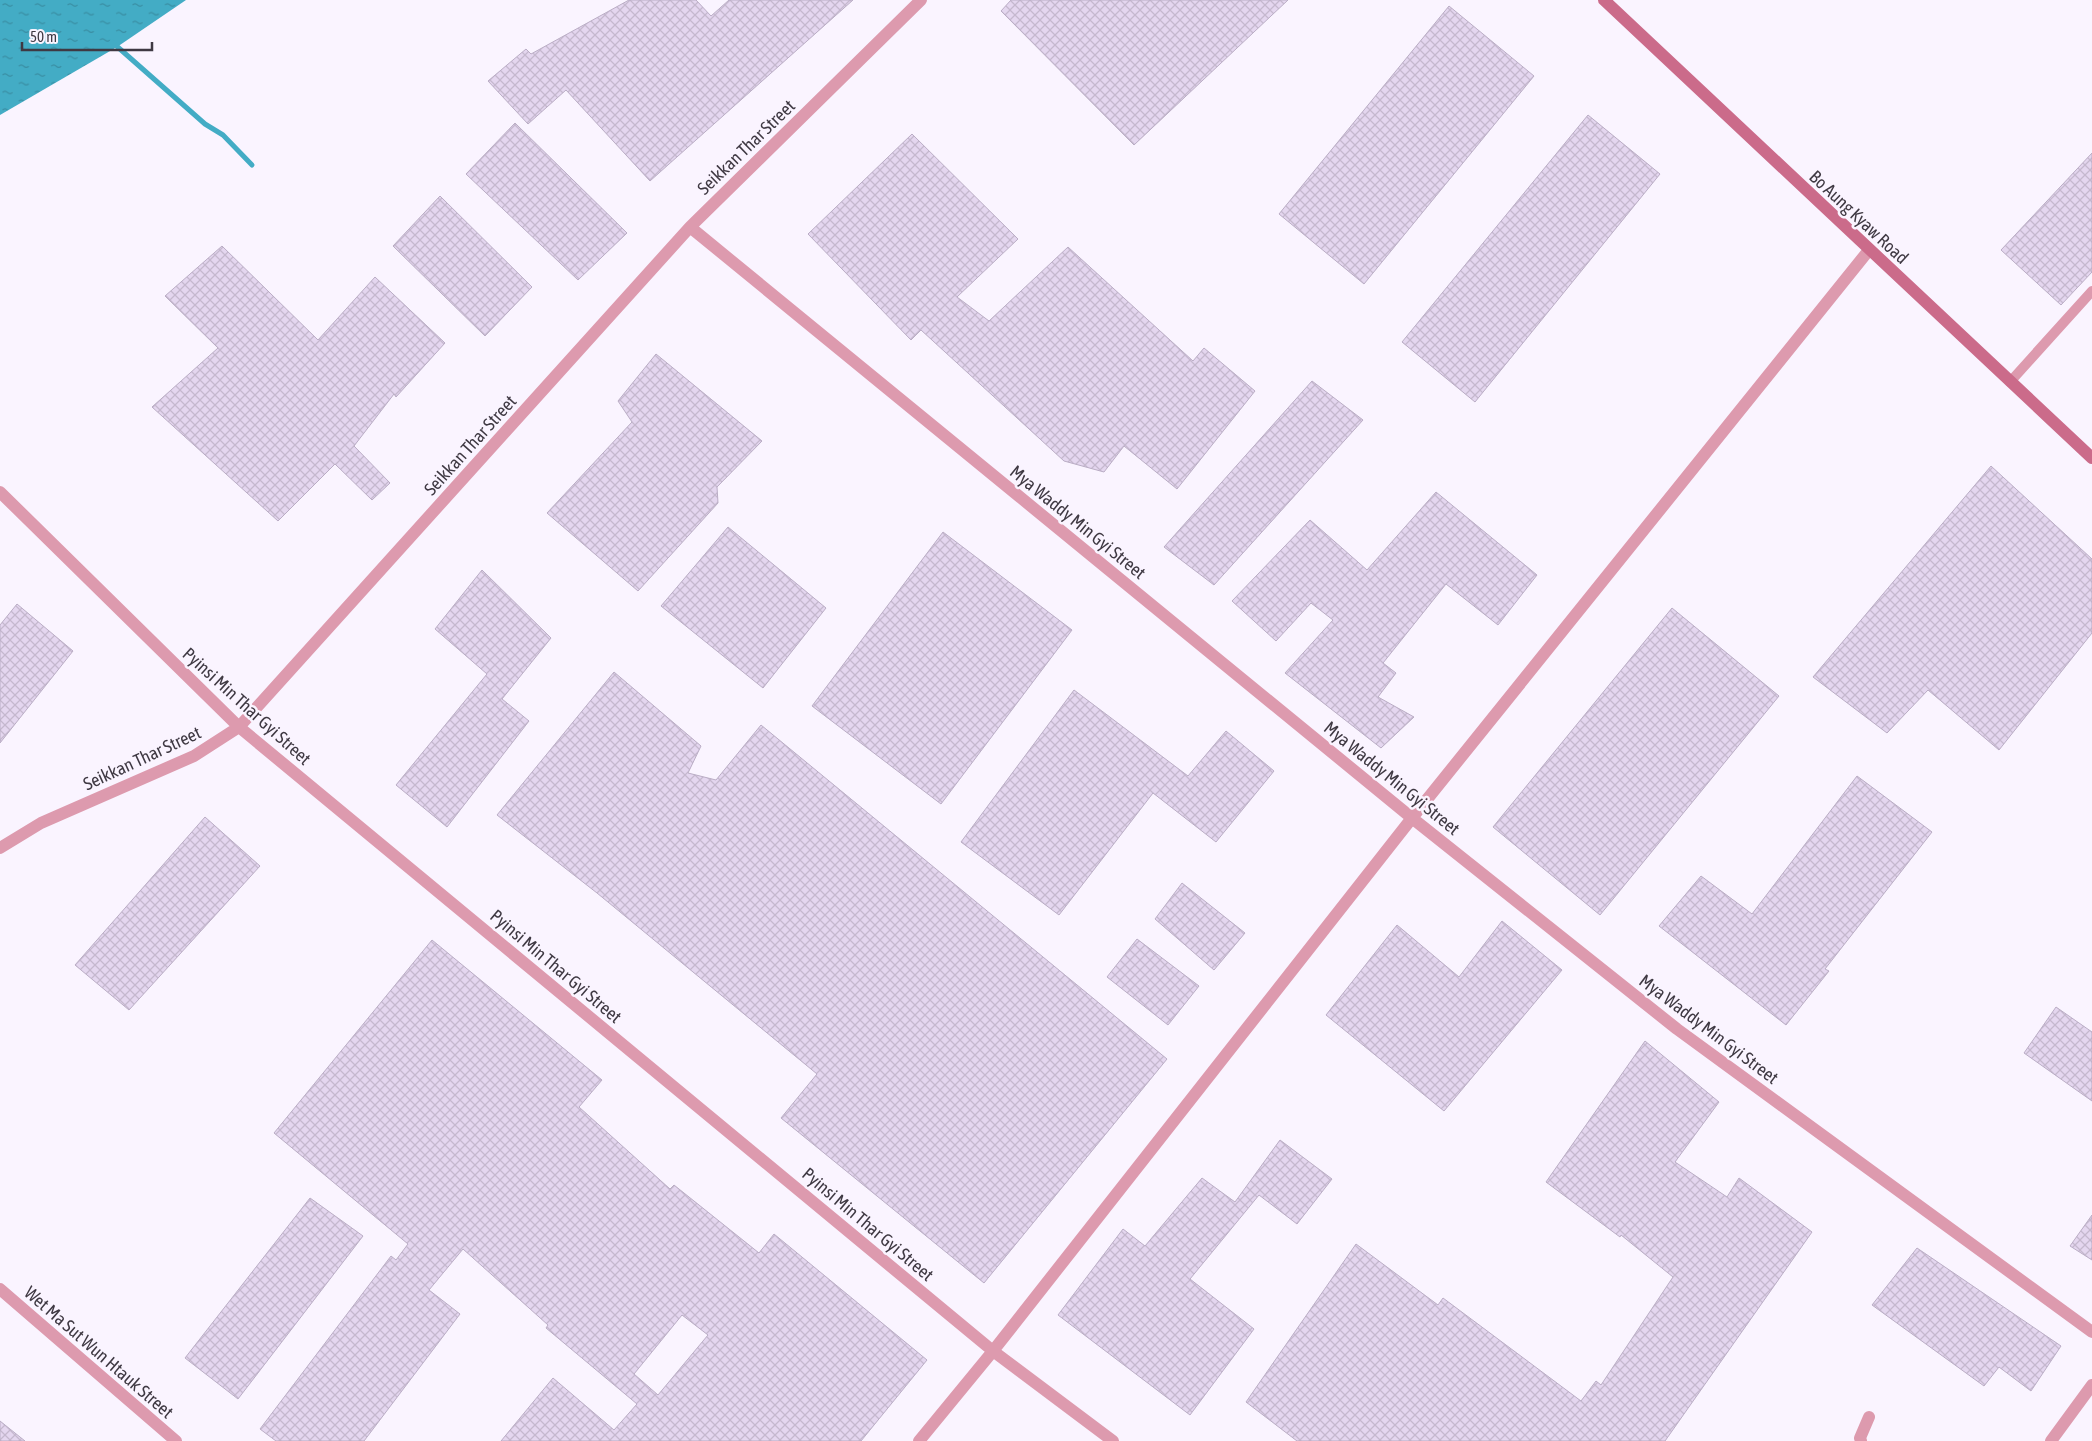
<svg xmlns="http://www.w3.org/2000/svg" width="2092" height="1441" viewBox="0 0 2092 1441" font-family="'Asap Condensed',sans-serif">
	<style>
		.water { fill: url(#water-ripples) }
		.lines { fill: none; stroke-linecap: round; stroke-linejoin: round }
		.stream { stroke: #43acc5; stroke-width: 5 }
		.building { fill: url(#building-cross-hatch); stroke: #baadc5; fill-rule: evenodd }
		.lane { stroke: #dd9aae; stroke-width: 10 }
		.street { stroke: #dd9aae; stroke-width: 12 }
		.secondary { stroke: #cb6b8a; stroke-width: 12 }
		.labels { text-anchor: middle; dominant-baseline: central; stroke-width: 5; stroke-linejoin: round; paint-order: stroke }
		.street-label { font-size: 18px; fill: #3f3943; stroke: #faf4ff }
	</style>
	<defs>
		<pattern id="water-ripples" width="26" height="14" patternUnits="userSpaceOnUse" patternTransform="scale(1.25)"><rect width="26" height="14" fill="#43acc5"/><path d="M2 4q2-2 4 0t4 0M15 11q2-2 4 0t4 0" fill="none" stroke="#398da2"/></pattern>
		<pattern id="building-cross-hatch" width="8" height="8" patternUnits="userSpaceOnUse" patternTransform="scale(1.25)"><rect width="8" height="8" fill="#e4d6ef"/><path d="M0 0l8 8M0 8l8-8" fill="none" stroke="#c5b8ce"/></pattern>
	</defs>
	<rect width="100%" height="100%" fill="#faf4ff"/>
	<path class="water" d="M0,0H186L117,47L0,115Z"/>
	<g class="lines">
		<path class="stream" d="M112,42L205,124L223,135L252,165"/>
	</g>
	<path class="building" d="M629,0H696L711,16L729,0H853L650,181L566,90L528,124L488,81L526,49L531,54Z
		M1011,0H1288L1134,145L1001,11Z
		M1449,6L1534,76L1364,284L1279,214Z
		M1588,115L1660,174L1475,402L1402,342Z
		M515,123L627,233L578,280L466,174Z
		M912,134L1018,239L957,297L989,321L1068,247L1193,361L1204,348L1255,391L1177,489L1124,446L1104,472L1064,461L921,330L911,340L808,234Z
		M2092,153V272L2061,305L2001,250Z
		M440,196L532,287L485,336L393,246Z
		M222,246L318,340L375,277L445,343L396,397L394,394L354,446L390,483L372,500L335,464L278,521L152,407L218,348L165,296Z
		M656,354L762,441L717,487L718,503L638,591L547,513L632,422L618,401Z
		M1312,381L1363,420L1214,585L1164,547Z
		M1991,466L2092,559V633L1999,750L1928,690L1887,733L1813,677Z
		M1436,492L1537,575L1498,625L1446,584L1383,663L1396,673L1378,697L1414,717L1381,748L1285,673L1333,620L1311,603L1276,641L1232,601L1310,520L1367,570Z
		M728,527L826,608L763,688L661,606Z
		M943,532L1072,630L941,804L812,706Z
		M482,570L551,638L502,699L529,721L447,827L396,785L487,674L435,629Z
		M17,604L73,651L0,743V625Z
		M1672,608L1779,696L1600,915L1493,827Z
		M614,672L701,746L688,773L716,780L761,725L1167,1059L984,1283L781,1118L817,1074L597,893L497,815Z
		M1074,690L1188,776L1226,731L1274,771L1216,842L1153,793L1059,915L961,842Z
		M1857,776L1932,832L1825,969L1829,971L1786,1025L1659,926L1701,876L1752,914Z
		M205,817L260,866L129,1010L75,965Z
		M1182,883L1245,933L1214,970L1155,919Z
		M1502,921L1562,970L1444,1111L1326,1015L1397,925L1459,977Z
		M1137,939L1199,986L1168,1025L1107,977Z
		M432,940L602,1080L579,1107L670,1189L674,1185L759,1253L774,1234L927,1360L861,1441H501L553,1378L614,1430L637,1404L546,1328L548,1325L463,1249L429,1290L460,1314L364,1441H276L260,1429L391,1256L396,1260L408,1244L274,1133ZM682,1315L708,1335L658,1395L634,1374Z
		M2056,1007L2092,1032V1101L2024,1053Z
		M1645,1041L1719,1102L1675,1162L1727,1197L1739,1178L1812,1232L1665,1441H1297L1246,1402L1356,1244L1438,1305L1443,1298L1581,1401L1596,1381L1601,1385L1673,1277L1621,1235L1620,1237L1546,1182Z
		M1280,1140L1332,1179L1297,1224L1259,1195L1190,1279L1254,1329L1190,1415L1058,1315L1123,1229L1145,1246L1202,1178L1235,1202Z
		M310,1198L363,1236L238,1399L185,1358Z
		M2092,1215V1260L2070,1246Z
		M1917,1248L2061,1346L2031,1391L1999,1367L1984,1386L1872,1305Z
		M0,1421L25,1441H0Z"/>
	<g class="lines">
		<path class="lane" d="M2010,382L2092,291"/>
		<path class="street" d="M690,227L1412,818L1677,1029L2092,1332
			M0,492L239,727L993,1351L1113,1441
			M0,848L41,823L194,756L239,727L690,227L921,0
			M0,1289L176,1441
			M919,1441L993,1351L1412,818L1869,250
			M1861,1441L1860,1438L1869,1417
			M2051,1441L2092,1385"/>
		<path class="secondary" d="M1604,0L2092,458"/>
	</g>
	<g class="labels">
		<g class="street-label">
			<text transform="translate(746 147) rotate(-44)">Seikkan Thar Street</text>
			<text transform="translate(1859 217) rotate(43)">Bo Aung Kyaw Road</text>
			<text transform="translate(470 445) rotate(-48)">Seikkan Thar Street</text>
			<text transform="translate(1078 522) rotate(39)">Mya Waddy Min Gyi Street</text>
			<text transform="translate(247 706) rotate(42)">Pyinsi Min Thar Gyi Street</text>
			<text transform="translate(142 758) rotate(-25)">Seikkan Thar Street</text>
			<text transform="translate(1392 778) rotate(39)">Mya Waddy Min Gyi Street</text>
			<text transform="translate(556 966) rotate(40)">Pyinsi Min Thar Gyi Street</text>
			<text transform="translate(1709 1029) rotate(37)">Mya Waddy Min Gyi Street</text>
			<text transform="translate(868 1224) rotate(40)">Pyinsi Min Thar Gyi Street</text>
			<text transform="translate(99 1352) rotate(41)">Wet Ma Sut Wun Htauk Street</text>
		</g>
	</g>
	<path d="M22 42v8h130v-8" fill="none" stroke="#3f3943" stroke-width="2.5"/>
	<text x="30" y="42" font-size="15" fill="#3f3943" stroke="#faf4ff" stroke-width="4" paint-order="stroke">50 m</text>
</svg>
